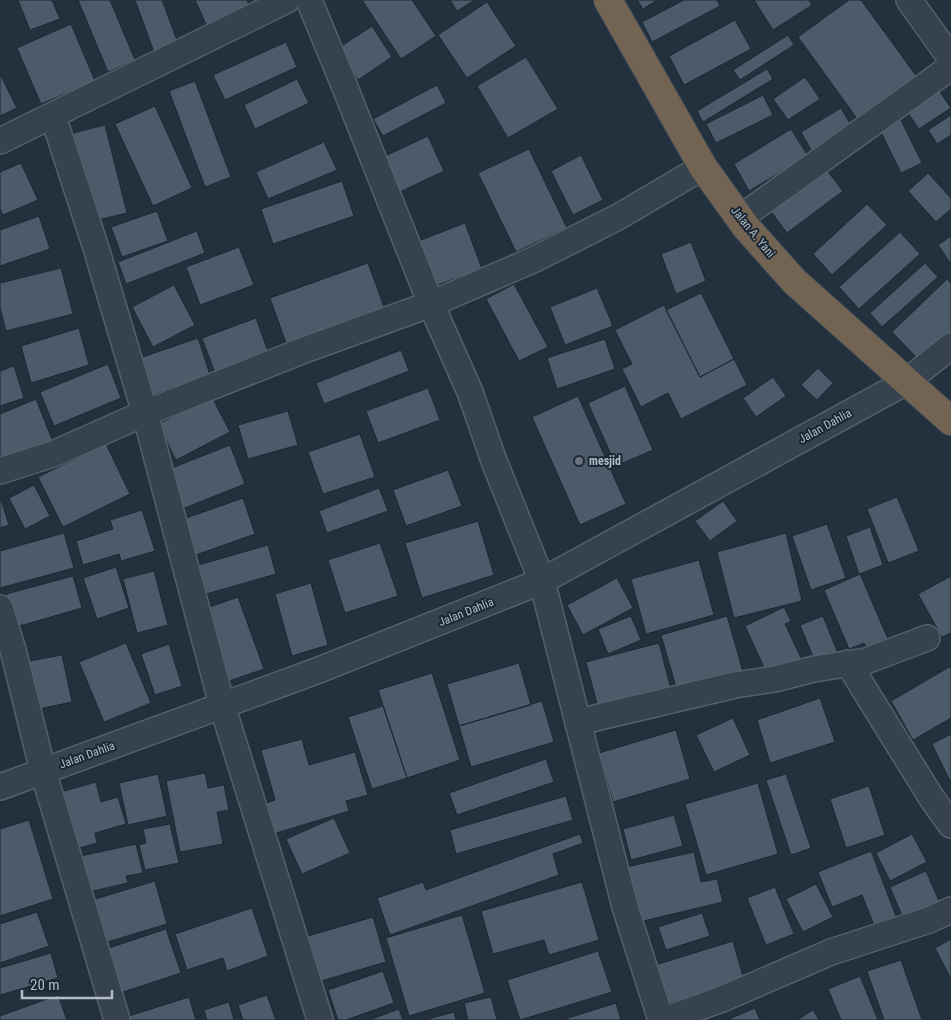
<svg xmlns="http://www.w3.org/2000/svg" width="951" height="1020" viewBox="0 0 951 1020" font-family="'Roboto Condensed',sans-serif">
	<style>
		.building { fill: #4b5b69; stroke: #1d2934 }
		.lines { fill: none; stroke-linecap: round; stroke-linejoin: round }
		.street-casing { stroke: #54606b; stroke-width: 28 }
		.highway-casing { stroke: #414d58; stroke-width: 30 }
		.street { stroke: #36424d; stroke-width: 25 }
		.highway { stroke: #736353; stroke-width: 28 }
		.worship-dot { fill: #6b7280; stroke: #1b2732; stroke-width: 2 }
		.labels { text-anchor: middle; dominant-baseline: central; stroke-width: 4; stroke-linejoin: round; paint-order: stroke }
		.street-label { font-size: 12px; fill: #b2bdc9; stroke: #1b2732 }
		.poi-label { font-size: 12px; font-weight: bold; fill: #b2bdc9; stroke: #1b2732; text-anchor: start }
	</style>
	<rect width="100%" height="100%" fill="#22313d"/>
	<path class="building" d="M18,0H52L60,19L30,30Z
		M78,0H110L135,60L108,72Z
		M135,0H162L178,43L154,52Z
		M195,0H247L253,13L210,33Z
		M362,0H412L436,36L401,59Z
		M450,0H475L457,11Z
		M637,0H657L643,9Z
		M684,0H717L720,6L652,42L642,22Z
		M754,0H809L812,5L773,30Z
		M849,0H861L920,81L861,124L798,37Z
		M487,2L516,46L467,78L438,35Z
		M735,20L751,49L684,85L669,56Z
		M71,24L95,81L41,104L17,48Z
		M372,26L392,57L358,80L337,49Z
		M788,35L794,45L740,80L733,70Z
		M286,42L297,67L225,100L213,75Z
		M526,57L558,109L508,138L477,86Z
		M767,69L773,79L703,122L697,111Z
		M0,74L17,108L0,116Z
		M805,77L820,99L788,120L773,99Z
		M297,79L309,103L255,129L244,105Z
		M195,81L231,177L205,187L169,91Z
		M933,82L951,108L919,129L901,103Z
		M437,85L446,103L383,136L373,119Z
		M763,95L773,115L716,143L706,124Z
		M155,106L192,188L153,206L115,124Z
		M841,108L856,134L815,157L801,132Z
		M951,115V135L937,144L928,130Z
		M899,116L922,163L901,173L878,126Z
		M105,125L127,213L94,221L73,133Z
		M791,129L808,156L749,191L734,164Z
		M428,136L444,171L400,192L383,157Z
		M324,142L337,170L268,199L256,172Z
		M529,149L567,228L516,252L478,173Z
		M581,155L603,200L573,215L551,171Z
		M21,163L38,200L3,215L0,209V172Z
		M822,164L843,191L787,233L767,206Z
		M928,173L951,198V209L936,222L908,191Z
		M342,181L354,216L273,244L261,209Z
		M867,204L887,225L832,275L813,254Z
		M157,211L168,241L122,257L111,227Z
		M39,216L50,249L0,266V230Z
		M465,223L482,269L432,287L416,242Z
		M197,231L205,253L126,284L118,262Z
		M900,232L920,254L859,309L839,287Z
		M951,236V264L938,245Z
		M691,242L706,281L676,294L661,254Z
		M239,247L254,285L200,305L186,267Z
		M368,263L384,307L286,343L270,298Z
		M925,263L938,277L882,327L870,313Z
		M61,268L73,314L6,331L0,308V283Z
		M947,279L951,283V333L921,362L892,332Z
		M514,284L548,347L519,361L486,299Z
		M174,285L195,325L153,347L132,307Z
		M597,288L613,326L565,345L550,307Z
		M701,293L734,359L700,377L666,310Z
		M664,305L700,377L734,359L747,385L681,419L668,393L641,407L622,369L632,364L615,330Z
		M256,318L269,354L215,373L202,338Z
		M79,328L89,365L31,383L21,346Z
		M198,338L210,375L147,397L134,360Z
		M605,339L615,369L557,389L547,358Z
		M401,350L409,371L324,404L316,383Z
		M108,364L121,398L54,426L40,392Z
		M14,366L24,398L0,406V371Z
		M818,368L833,383L817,400L801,385Z
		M773,377L786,396L756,417L743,398Z
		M625,386L653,450L616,466L588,403Z
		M428,388L440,420L378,443L366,411Z
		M578,396L626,504L580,525L532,417Z
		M212,397L230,432L176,460L158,424Z
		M36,399L53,442L0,465V414Z
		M288,411L298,445L248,459L238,425Z
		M360,434L375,477L323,494L308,452Z
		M106,444L130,494L63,527L38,477Z
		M230,445L245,484L182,509L167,470Z
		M448,470L462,506L406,526L393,490Z
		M34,485L50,516L25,529L9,498Z
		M379,488L388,511L327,533L319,511Z
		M0,497L9,525L0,528Z
		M897,497L919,551L888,563L867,509Z
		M243,498L255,534L193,556L181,520Z
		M723,501L737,521L710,541L695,521Z
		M142,510L155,551L121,561L119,554L83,565L76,541L113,529L110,520Z
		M478,521L494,575L422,598L405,543Z
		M827,524L846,578L811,590L792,536Z
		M870,527L883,565L859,574L846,536Z
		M64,533L74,568L0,588V551Z
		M786,533L802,601L734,618L717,552Z
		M380,543L398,596L345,613L328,560Z
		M268,545L276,574L203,595L195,566Z
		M699,560L714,615L646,634L631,579Z
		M116,567L129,608L97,619L83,578Z
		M154,571L168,625L137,633L123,579Z
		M860,574L891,646L870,655L864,643L849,649L824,590Z
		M73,576L82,608L16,627L6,594Z
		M951,576V633L942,637L918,594Z
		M617,578L633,608L583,635L567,605Z
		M311,583L328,645L292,656L275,594Z
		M238,597L264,669L229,681L204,609Z
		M784,607L791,621L785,624L802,660L768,676L745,626Z
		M631,616L641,640L608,654L598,629Z
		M727,616L744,675L678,694L661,635Z
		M823,616L839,656L816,664L800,625Z
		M126,643L151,703L104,722L79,662Z
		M659,643L673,697L600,715L586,662Z
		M169,644L182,686L155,695L141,654Z
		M62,655L72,702L34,710L24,662Z
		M519,663L531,705L459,726L447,684Z
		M951,666V718L913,740L891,701Z
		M432,673L460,760L407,778L378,690Z
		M820,698L835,742L770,763L757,720Z
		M542,701L554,742L471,767L459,726Z
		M383,706L407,778L372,789L348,717Z
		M733,718L750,755L714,772L696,735Z
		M676,730L690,779L613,802L599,753Z
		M951,734V783L932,744Z
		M302,739L309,765L355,752L368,795L346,801L349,811L273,834L264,804L275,800L261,750Z
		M546,759L554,782L457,815L449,793Z
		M205,773L208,788L224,785L229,810L217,812L223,844L180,852L166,781Z
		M158,774L167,816L128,825L119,783Z
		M786,774L811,848L791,855L766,780Z
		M96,782L101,802L118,797L126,824L95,833L97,843L76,849L61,792Z
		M758,783L778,854L706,875L685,804Z
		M869,786L885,835L846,848L830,799Z
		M566,796L573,820L456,854L450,830Z
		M674,815L683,846L631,860L623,829Z
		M334,818L350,853L302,874L286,839Z
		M29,820L53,899L0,916V829Z
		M170,824L179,863L145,870L139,845L146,843L143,829Z
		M580,834L583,843L553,854L559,875L390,935L377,898L423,882L426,890Z
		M912,834L927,862L890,881L876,853Z
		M136,844L143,873L126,876L128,883L84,893L76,857Z
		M871,851L899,924L877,933L862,895L832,907L818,872Z
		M694,852L701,882L717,879L723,902L639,922L626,867Z
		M926,871L942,908L905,923L890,887Z
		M155,881L167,924L104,943L92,900Z
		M582,882L599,940L549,955L544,940L493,954L481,911Z
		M816,884L833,917L803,932L786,899Z
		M775,887L794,934L766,945L747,898Z
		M252,908L268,956L227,971L223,958L187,970L175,934Z
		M37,912L49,946L0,963V924Z
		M702,913L710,936L666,950L658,927Z
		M462,915L485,993L409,1016L386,938Z
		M373,917L386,962L321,981L308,936Z
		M166,929L181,973L120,993L106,949Z
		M951,939V979L935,948Z
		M733,941L744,980L661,1006L649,967Z
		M598,951L612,992L520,1020L507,980Z
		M51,953L58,978L0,995V968Z
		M901,960L922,1020H884L867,971Z
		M383,971L394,1003L346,1020H338L328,990Z
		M860,976L878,1020H841L828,989Z
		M58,995L67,1020H0V1016Z
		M267,995L276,1020H243L238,1005Z
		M189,997L196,1020H130L129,1016Z
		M491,997L497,1020H468L464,1003Z
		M229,1002L234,1020H207L204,1010Z
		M616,1003L621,1020H562Z
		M755,1008L760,1020H727Z
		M399,1009L403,1020H369Z
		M813,1010L819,1020H797Z
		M454,1012L456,1020H424Z"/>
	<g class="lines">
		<defs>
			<path id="street" d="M309,0L342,80L431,304L470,392L494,461L542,581L625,907L661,1020
				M909,0L951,59
				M53,116L96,248L145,413L222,705L320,1020
				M0,141L287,0
				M740,218L951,67
				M0,471L53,454L145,413L307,349L431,304L533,260L618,217L703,167
				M0,608L13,650L43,771L117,1020
				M848,663L931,797L951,825
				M578,724L595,718L735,685L775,679L814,669L866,661L927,638
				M0,787L319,670L542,581L906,382L951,346
				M664,1020L722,999L831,952L929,920L951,910"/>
			<path id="highway" d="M608,0L703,167L746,227L794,281L951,421"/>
		</defs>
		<use href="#street" class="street-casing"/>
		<use href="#highway" class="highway-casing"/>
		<use href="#street" class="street"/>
		<use href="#highway" class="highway"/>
	</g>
	<circle class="worship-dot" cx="579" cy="461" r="5"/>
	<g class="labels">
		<g class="street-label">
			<text transform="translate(753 232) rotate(51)">Jalan A. Yani</text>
			<text transform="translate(825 426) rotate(-29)">Jalan Dahlia</text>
			<text transform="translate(466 612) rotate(-22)">Jalan Dahlia</text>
			<text transform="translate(87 755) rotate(-20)">Jalan Dahlia</text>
		</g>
		<g class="poi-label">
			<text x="589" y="461">mesjid</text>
		</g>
	</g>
	<path d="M22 990v8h90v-8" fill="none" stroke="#b2bdc9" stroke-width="2.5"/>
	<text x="30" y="990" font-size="15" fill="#b2bdc9" stroke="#1b2732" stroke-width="4" paint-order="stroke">20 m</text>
</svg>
